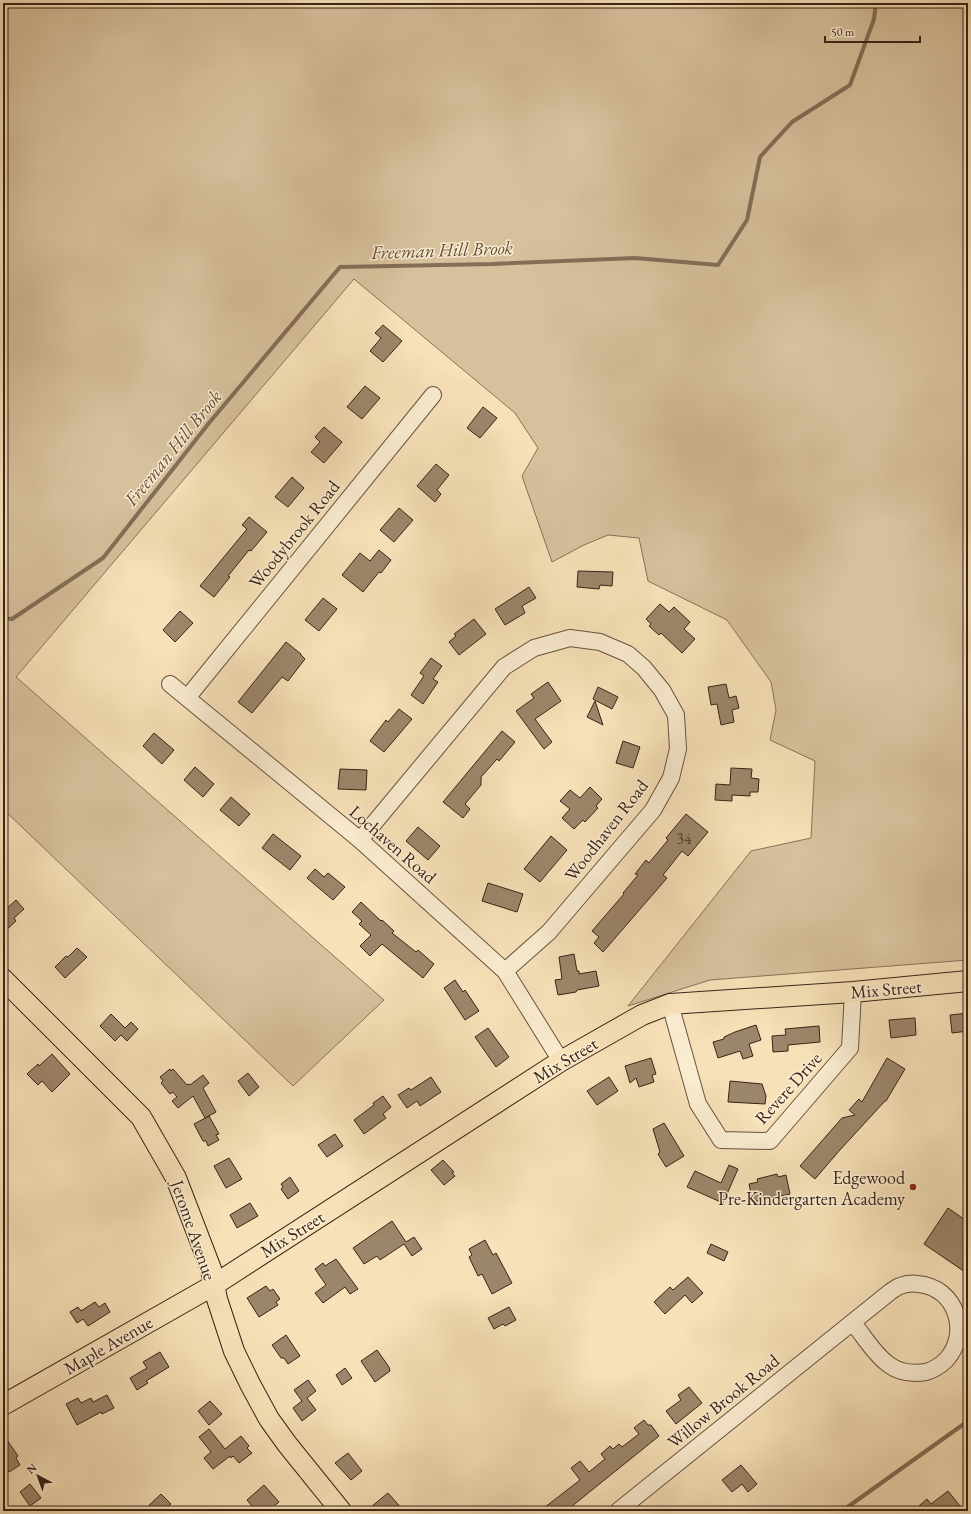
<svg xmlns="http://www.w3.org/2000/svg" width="971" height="1514" viewBox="0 0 971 1514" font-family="'EB Garamond',serif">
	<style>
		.green { fill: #d7c19d; stroke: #88725a }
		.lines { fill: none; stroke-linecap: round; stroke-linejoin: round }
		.stream { stroke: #846e57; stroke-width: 4 }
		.building { fill: #9c866b; stroke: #392317 }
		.minor-casing { stroke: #68523f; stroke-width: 18 }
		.major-casing { stroke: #392317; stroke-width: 22 }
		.minor { stroke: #faecd1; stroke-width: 16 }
		.major { stroke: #f7e1b8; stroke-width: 20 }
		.poi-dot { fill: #8f2418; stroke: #faecd1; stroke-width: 1.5 }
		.labels { text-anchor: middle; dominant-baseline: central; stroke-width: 3; stroke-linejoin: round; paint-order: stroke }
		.number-label { font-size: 16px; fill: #523c2c }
		.street-label { font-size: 18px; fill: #392317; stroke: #faecd1 }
		.poi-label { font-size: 18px; fill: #392317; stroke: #faecd1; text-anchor: end }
		.water-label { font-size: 19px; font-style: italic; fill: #654f3c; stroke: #faecd1 }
	</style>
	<rect width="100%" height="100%" fill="#f7e1b8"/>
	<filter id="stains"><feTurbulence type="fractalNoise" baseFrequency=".005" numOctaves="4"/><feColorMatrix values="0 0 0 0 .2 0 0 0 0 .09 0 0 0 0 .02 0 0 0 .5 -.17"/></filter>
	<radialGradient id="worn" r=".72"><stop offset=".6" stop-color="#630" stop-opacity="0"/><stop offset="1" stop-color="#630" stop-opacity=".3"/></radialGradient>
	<path class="green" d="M3,3H968V960L710,980L628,1006L751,851L811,838L815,761L770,740L776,710L771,682L727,620L648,581L639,538L608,535L584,545L552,562L522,476L538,448L515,413L354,279L16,677L384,1000L293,1086L3,809Z"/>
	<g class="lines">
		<path class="stream" d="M3,618L12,619L103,558L209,423L340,267L492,264L635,258L718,265L747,220L760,157L792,122L850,85L874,19L876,3
			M842,1511L968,1421"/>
	</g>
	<path class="building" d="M383,325L402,341L383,362L370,351L381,338L375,333Z
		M365,386L380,398L362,419L347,407Z
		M483,407L497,418L480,438L467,428Z
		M324,427L342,442L324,463L311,452L320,442L315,437Z
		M436,464L449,475L437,490L441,494L435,502L417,486Z
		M292,477L304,488L288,507L275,497Z
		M399,508L413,520L394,542L380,530Z
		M249,517L267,532L251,551L249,550L228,576L230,577L214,597L200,586L247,529L242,525Z
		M379,550L391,560L381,573L379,572L363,592L342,575L360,553L370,561Z
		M578,571L613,572L612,586L600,585L599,589L577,587Z
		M529,587L536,598L522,606L525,613L505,625L495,609Z
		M323,598L337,609L319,631L305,620Z
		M660,604L669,612L674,607L690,622L684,629L695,639L682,653L661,633L659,635L649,626L651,624L646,619Z
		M180,611L193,623L175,642L163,630Z
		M474,619L486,634L459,655L449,642L456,636L454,634Z
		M286,642L301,654V655L305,659L288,681L282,677L252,713L238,702Z
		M431,658L442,666L433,679L438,682L423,704L411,695L424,676L420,673Z
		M548,682L561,701L535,719L552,742L544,749L516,711L534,698L531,694Z
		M726,684L729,698L736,696L739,708L732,710L734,722L721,725L717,704L711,705L708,687Z
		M598,687L618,697L612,709L593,699Z
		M595,701L603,725L587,717Z
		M399,709L412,719L384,752L370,741L386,720L388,722Z
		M502,731L515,742L499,761L497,759L481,777V785L465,804L470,809L463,818L443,802Z
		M154,733L174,750L162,764L143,746Z
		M623,741L640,747L633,768L616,763Z
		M195,767L214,784L203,797L184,780Z
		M731,768L752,769L751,778L759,779L758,792H750V796L732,795V801L715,800L716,784L730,785Z
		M340,769L367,770L366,790L338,789Z
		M590,787L602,799L596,806L598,808L585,822L583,820L574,829L562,818L570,809L560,801L570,790L580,798Z
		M231,797L250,814L239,826L220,810Z
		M686,814L708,832L688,856L682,851L663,875L667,878L603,952L594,943L599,937L592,931L624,894L623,893L638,875L635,874L646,860L649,863L668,840L666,838Z
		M418,827L440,846L428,860L406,841Z
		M273,834L301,856L290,870L262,848Z
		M551,836L567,850L540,882L524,869Z
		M315,869L324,877L328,873L345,887L333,900L307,878Z
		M488,883L523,894L517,912L482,901Z
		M16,900L24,909L14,918L16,921L3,933V905L6,909Z
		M361,902L381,921L382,920L394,931L392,933L416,952L418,950L434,964L423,978L382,944L370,956L360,946L371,935L359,924L362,921L352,912Z
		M77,948L87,957L65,978L55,967L66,956L68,957Z
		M574,954L577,971H579V974L596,971L599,986L577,990L576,992L558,995L555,980L562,979L559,957Z
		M455,980L463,992L465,990L479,1011L465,1020L444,988Z
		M968,1013V1031L952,1033L950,1015Z
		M111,1014L125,1028L131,1022L138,1029L127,1041L121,1035L115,1041L100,1026Z
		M915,1018L916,1035L891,1038L889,1020Z
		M756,1025L761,1040L749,1044L753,1056L743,1059L740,1051L718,1058L713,1042L724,1039V1037L735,1032Z
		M819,1026L820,1042L788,1045V1051L773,1052L772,1036L786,1035L785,1029Z
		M488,1028L509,1057L496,1067L475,1037Z
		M52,1054L70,1074L52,1092L42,1081L38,1085L27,1074L38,1064L39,1066Z
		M651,1058L656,1074L652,1075L654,1082L639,1087L636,1078L630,1083L625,1066Z
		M887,1058L905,1069L886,1101H885L839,1151L815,1179L800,1166L842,1118L855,1115L849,1110L859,1099L862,1102Z
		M170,1069L171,1071L173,1069L187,1085L189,1084L190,1085L203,1075L209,1083L203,1088L216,1112L205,1118L193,1096L178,1108L172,1101L177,1097L173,1092L170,1094L161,1083L163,1081L160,1077Z
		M248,1073L259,1087L249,1096L238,1081Z
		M431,1077L441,1092L420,1106L417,1101L407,1108L398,1095L409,1088L411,1090Z
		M609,1077L618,1091L597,1105L587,1091Z
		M730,1081L762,1084L766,1096L765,1104L728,1102Z
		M383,1096L391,1107L383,1114L386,1118L364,1134L354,1120L374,1105L373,1103Z
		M209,1116L219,1134L216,1135L219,1140L208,1146L206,1141H203L194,1124Z
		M664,1123L684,1156L666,1167L658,1154L660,1152L653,1129Z
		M335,1134L343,1146L327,1157L318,1145Z
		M229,1158L242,1179L226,1188L214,1166Z
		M443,1160L454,1172L452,1173L455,1176L444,1185L431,1170Z
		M729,1165L738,1169L723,1203L687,1187L695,1171L721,1183Z
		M777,1174L778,1177L786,1175L790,1194L753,1202L749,1184L758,1182L757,1179Z
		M290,1177L299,1191L288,1199L281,1189L283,1187L281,1184Z
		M250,1203L258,1216L237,1228L230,1215Z
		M948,1208L968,1222V1274L924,1244Z
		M392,1221L406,1242L414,1237L422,1249L412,1256L404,1244L380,1260L377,1256L364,1264L353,1248Z
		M485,1240L493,1255L496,1253L512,1283L492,1294L482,1274L478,1276L469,1257L472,1255L469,1249Z
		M711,1244L728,1252L724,1261L707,1253Z
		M336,1259L358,1289L350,1294L345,1287L323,1303L315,1293L326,1285L315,1269L323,1263L325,1266Z
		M688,1277L703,1293L692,1303L685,1295L665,1314L654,1302L670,1287L673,1290Z
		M266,1286L270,1291L273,1289L280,1299L276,1302L278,1305L259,1317L247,1298Z
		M95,1302L99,1307L105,1303L110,1312L88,1326L83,1319L77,1323L70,1312L78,1307L81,1311Z
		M509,1307L516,1320L505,1326L503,1324L494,1329L488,1318Z
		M286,1335L300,1356L288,1364L284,1358H281L272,1345Z
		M377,1350L389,1367L390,1371L375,1382L361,1361Z
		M160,1352L169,1367L146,1381L148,1383L137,1390L130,1378L147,1368L143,1362Z
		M345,1368L352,1378L342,1385L336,1375Z
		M308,1380L316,1391L307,1398L316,1410L302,1421L293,1408L302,1401L294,1390Z
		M689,1387L702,1403L676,1424L666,1411L681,1400L678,1395Z
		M107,1395L114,1408L102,1414L101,1412L77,1425L66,1404L78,1398L81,1403L91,1398L93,1402Z
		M210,1401L222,1414L209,1425L198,1411Z
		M644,1420L648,1425H651L659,1436L566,1511H540L580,1480L571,1468L580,1461L589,1472L605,1459L601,1454L610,1446L613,1449L619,1444L622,1447L639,1434L634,1428Z
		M209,1429L225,1449L241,1436L249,1446L247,1448L252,1453L239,1463L233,1456L231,1458L230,1456L213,1469L204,1458L211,1452L199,1437Z
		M3,1434L18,1456L16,1458L20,1465L9,1472L3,1463Z
		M348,1453L362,1471L351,1480L335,1463Z
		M741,1465L757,1484L748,1492L742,1484L732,1492L722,1480Z
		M30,1484L41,1498L30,1506L20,1492Z
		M264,1485L279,1502L268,1511H256L247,1500Z
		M948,1491L960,1506L954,1511H913L927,1499L931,1504Z
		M388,1493L404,1511H366Z
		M161,1494L171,1504L168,1506L173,1511H143Z"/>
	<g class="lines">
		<defs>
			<path id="minor" d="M170,684L360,840L505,971L561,1061
				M187,698L433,395
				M360,840L504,667L534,648L570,638L600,642L628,654L644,668L662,690L676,715L678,749L671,778L653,810L549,932L505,971
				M670,1004L698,1104L721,1140L770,1141L850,1048L853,992
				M618,1511L890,1292C893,1290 897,1287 900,1286C905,1284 913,1283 918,1284C956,1287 971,1333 946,1360C941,1365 933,1370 926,1372C913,1374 899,1373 888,1364C874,1354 864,1336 853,1323"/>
			<path id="major" d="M3,979L141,1117L176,1178L211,1269L217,1299L234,1351L250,1384L269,1419L287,1444L341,1511
				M3,1405L214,1285L561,1061L642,1015L670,1004L853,992L968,981"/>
		</defs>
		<use href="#minor" class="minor-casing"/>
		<use href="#major" class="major-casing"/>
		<use href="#minor" class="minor"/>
		<use href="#major" class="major"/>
	</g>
	<circle class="poi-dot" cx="913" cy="1187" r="4"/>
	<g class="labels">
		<g class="number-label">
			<text x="684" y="838">34</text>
		</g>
		<g class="street-label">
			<text transform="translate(294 534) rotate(-51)">Woodybrook Road</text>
			<text transform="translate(606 830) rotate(-52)">Woodhaven Road</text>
			<text transform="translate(393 844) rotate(41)">Lochaven Road</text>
			<text transform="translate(886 989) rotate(-5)">Mix Street</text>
			<text transform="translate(565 1060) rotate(-31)">Mix Street</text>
			<text transform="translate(788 1088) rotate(-48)">Revere Drive</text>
			<text transform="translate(194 1230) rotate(71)">Jerome Avenue</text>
			<text transform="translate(292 1234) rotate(-32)">Mix Street</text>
			<text transform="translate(108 1345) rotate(-30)">Maple Avenue</text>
			<text transform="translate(723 1401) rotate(-39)">Willow Brook Road</text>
		</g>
		<g class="poi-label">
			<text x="905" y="1177">Edgewood<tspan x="905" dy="21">Pre-Kindergarten Academy</tspan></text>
		</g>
		<g class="water-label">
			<text transform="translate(442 250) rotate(-2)">Freeman Hill Brook</text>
			<text transform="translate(173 448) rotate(-51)">Freeman Hill Brook</text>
		</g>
	</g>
	<rect width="971" height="1514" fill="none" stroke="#f7e1b8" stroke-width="16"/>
	<rect x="4" y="4" width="963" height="1506" fill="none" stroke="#392317" stroke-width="2"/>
	<rect x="8" y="8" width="955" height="1498" fill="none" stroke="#392317"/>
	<g transform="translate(38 1476) rotate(319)" stroke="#faecd1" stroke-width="3" paint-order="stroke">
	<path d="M0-3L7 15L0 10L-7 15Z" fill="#392317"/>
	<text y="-6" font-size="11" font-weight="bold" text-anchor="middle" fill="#392317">N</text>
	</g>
	<path d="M825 36v6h95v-6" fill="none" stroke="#392317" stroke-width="2"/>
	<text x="831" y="36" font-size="12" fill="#392317" stroke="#faecd1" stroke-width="3" paint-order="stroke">50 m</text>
	<rect width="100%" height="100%" filter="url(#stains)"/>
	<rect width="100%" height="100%" fill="url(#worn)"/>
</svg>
